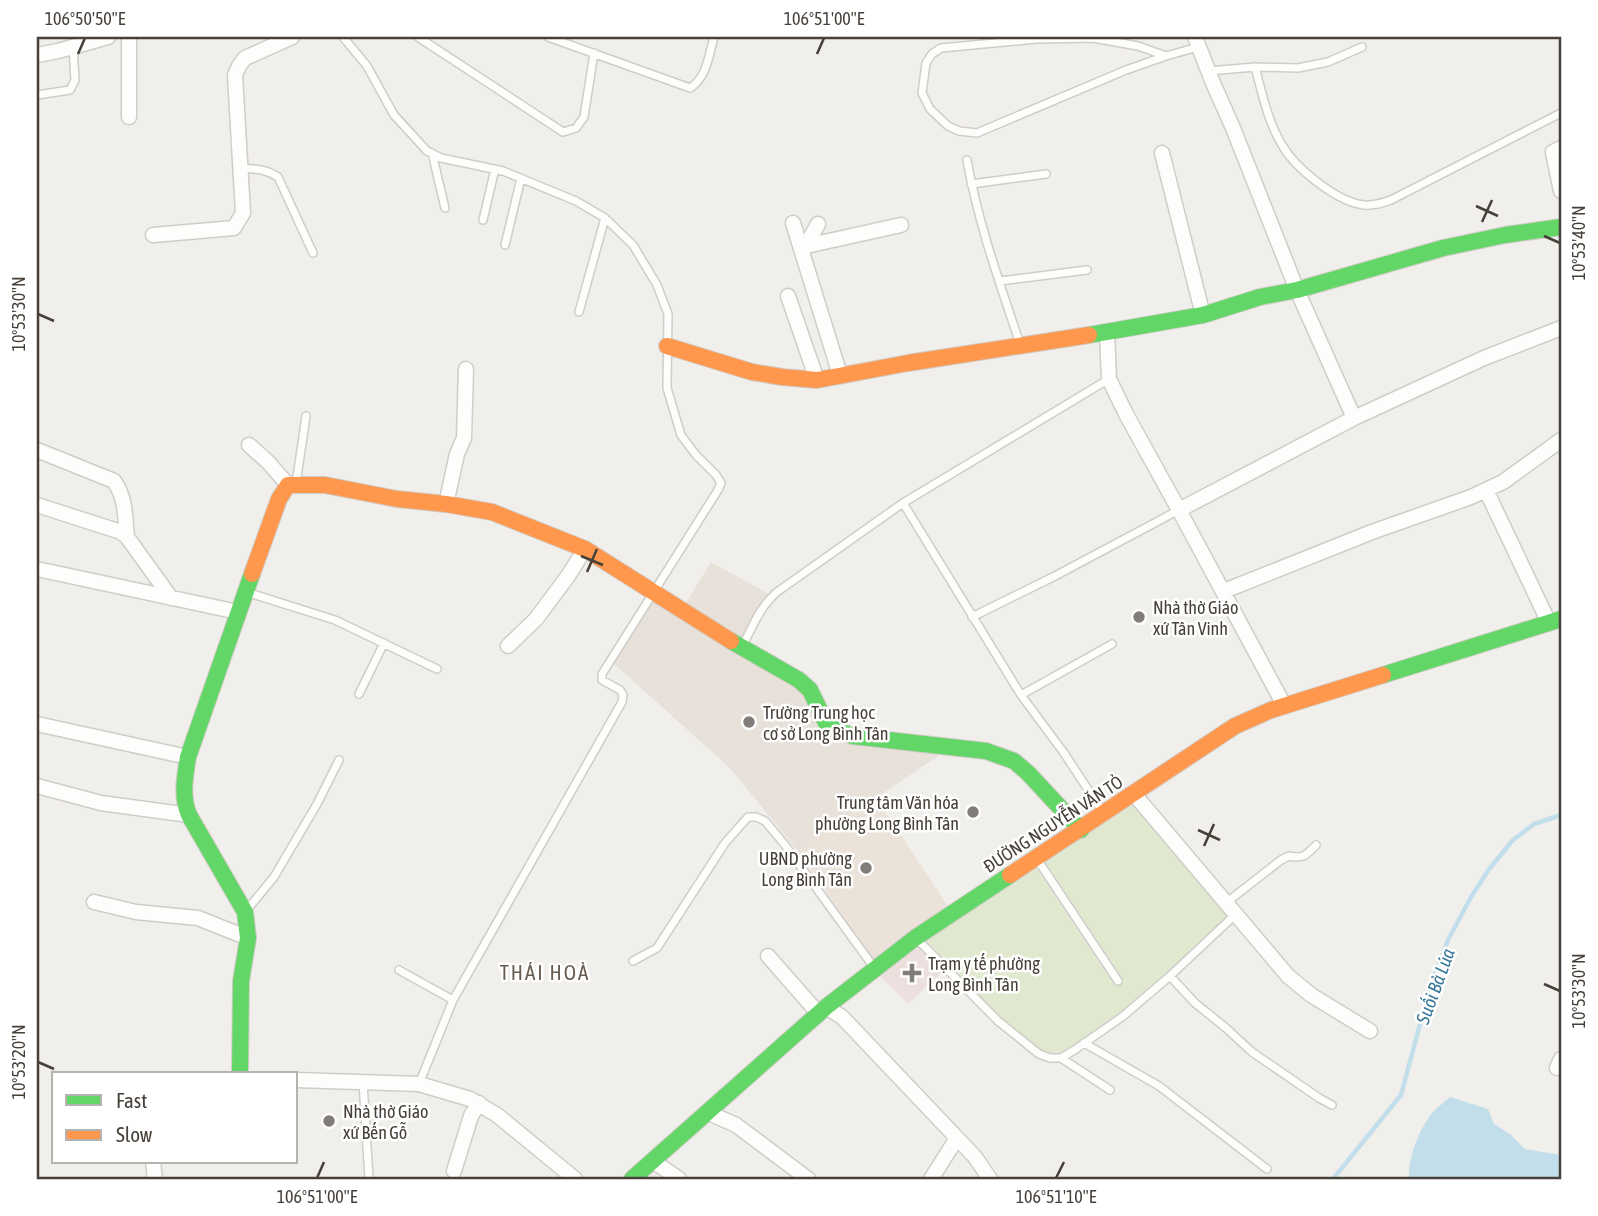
<svg xmlns="http://www.w3.org/2000/svg" width="1598" height="1216" viewBox="0 0 1598 1216" font-family="'Asap Condensed',sans-serif">
	<style>
		.commercial { fill: #ebe3da }
		.education { fill: #e7e1d9 }
		.medical { fill: #ebe0de }
		.green { fill: #e0e8cf }
		.water { fill: #c1deea }
		.lines { fill: none; stroke-linecap: round; stroke-linejoin: round }
		.stream { stroke: #c1deea; stroke-width: 4.5 }
		.lane-casing { stroke: #cfcdca; stroke-width: 10 }
		.street-casing { stroke: #cfcdca; stroke-width: 17 }
		.fast-casing { stroke: #d0cbc4; stroke-width: 18 }
		.slow-casing { stroke: #d0cbc4; stroke-width: 18 }
		.lane { stroke: #fdfdfc; stroke-width: 7 }
		.street { stroke: #fdfdfc; stroke-width: 14 }
		.fast { stroke: #63d668; stroke-width: 16 }
		.slow { stroke: #ff974d; stroke-width: 16 }
		.ticks { fill: none; stroke: #464039; stroke-width: 2.5 }
		.poi-dot { fill: #827d78; stroke: #fff; stroke-width: 2.5 }
		.labels { text-anchor: middle; dominant-baseline: central; stroke-width: 5; stroke-linejoin: round; paint-order: stroke }
		.poi-label { font-size: 18px; fill: #464039; stroke: #fff; text-anchor: start }
		.street-label { font-size: 18px; fill: #464039; stroke: #fff }
		.water-label { font-size: 19px; font-style: italic; fill: #397898; stroke: #fff }
		.quarter-label { font-size: 21px; letter-spacing: 2px; fill: #685d51; stroke: #fff }
		.neatline { fill: none; stroke: #464039; stroke-width: 2.5 }
		.ticks-label { font-size: 18px; text-anchor: middle; fill: #464039 }
	</style>
	<rect width="100%" height="100%" fill="#f1efec"/>
	<path class="commercial" d="M876,798L948,906L874,961L798,851Z"/>
	<path class="education" d="M711,562L769,594L757,609L741,641L684,606Z
		M653,598L799,687L815,716L944,752L798,851L729,767L613,663Z"/>
	<path class="medical" d="M918,946L943,971L908,1004L880,976Z"/>
	<path class="green" d="M1135,803L1230,915L1168,974L1117,1016L1061,1055L1051,1054L1040,1049L1000,1018L925,942Z"/>
	<path class="water" d="M1450,1097L1488,1109L1494,1124L1510,1134L1525,1149L1561,1155V1179H1409C1408,1157 1419,1129 1433,1112C1438,1106 1445,1102 1450,1097Z"/>
	<g class="lines">
		<path class="stream" d="M1333,1179L1401,1095L1430,987L1448,940L1471,897L1490,868L1513,840L1534,824L1561,815"/>
		<defs>
			<path id="lane" d="M343,37L367,66L394,115L427,151L441,158L503,171L576,201L605,218L633,245L657,285L668,314L667,388L681,435L696,455L716,475L721,483L718,490L602,674V680L620,690L623,695L622,702L453,1000L419,1084
				M418,37L563,132L576,128L584,117L594,53
				M548,37L690,88C707,78 709,54 714,37
				M1093,38L1138,46L1166,56L1126,70L977,133L959,131L948,126L930,109L922,93L926,63L932,54L941,48L1037,39Z
				M1166,56L1198,47
				M1255,67C1262,93 1268,122 1282,145C1295,168 1337,202 1364,205C1374,206 1382,203 1391,200L1561,113
				M1208,71L1255,67L1298,68L1328,62L1362,47
				M37,95L70,90L75,80L73,47
				M432,153L445,208
				M967,160C978,223 1000,284 1020,344
				M240,168C255,169 266,169 278,177L313,253
				M971,184L1046,174
				M483,220L495,169
				M505,245L521,178
				M1000,281L1087,270
				M579,312L605,218
				M296,484L306,416
				M903,503L1021,695L1064,753L1102,811
				M246,592L335,620L437,669
				M972,617L1055,576L1179,510
				M742,647C753,626 759,608 777,592L903,503L1109,379
				M359,694L384,643
				M1021,695L1112,644
				M1037,859L1118,981
				M1227,902L1281,860L1289,856C1304,859 1306,855 1316,845
				M246,911L274,877L317,804L339,760
				M916,938L998,1021L1039,1054L1050,1058H1061L1076,1049L1122,1017L1170,976L1195,1003L1226,1028L1252,1052L1319,1098L1332,1105
				M633,961L657,948L725,843L748,817H756L765,821L785,845L875,969
				M399,970L453,1000
				M1170,976L1236,914
				M1084,1043L1159,1086L1267,1169
				M1061,1058L1110,1090
				M363,1082L369,1179"/>
			<path id="street" d="M1195,37L1213,83L1233,128L1297,290L1354,418
				M37,55L58,51L108,37
				M129,117V37
				M1561,148L1553,152L1561,191
				M1162,153L1203,315
				M793,223L840,375
				M153,235L234,228L243,213L235,75L239,66L245,58L292,37
				M806,246L901,225
				M803,251L818,224
				M788,296L817,380
				M1107,333L1109,379L1126,414L1179,510L1284,705
				M249,445L268,462L288,485
				M37,450L114,481C126,498 125,517 127,537
				M1486,490L1549,623
				M446,504L457,454L464,438L466,369
				M37,505L121,532L127,537L171,598
				M1179,510L1354,418L1484,358L1561,328
				M37,569L238,612
				M1224,591L1372,532L1471,497L1503,482L1561,440
				M508,646L536,619L568,576L585,549
				M37,724L188,757
				M37,786L101,803L189,815
				M1134,794L1288,976L1311,995L1370,1031
				M94,902L136,912L198,918L248,938
				M768,956L819,1014
				M826,1007L842,1017L975,1157L990,1179
				M1557,1068L1561,1059
				M296,1080L419,1084L470,1099L497,1115L575,1179
				M709,1113L736,1125L808,1179
				M653,1161L679,1179
				M153,1162L155,1179
				M454,1171L471,1116L479,1103
				M931,1179L957,1138"/>
			<path id="fast" d="M1089,335L1203,315L1260,297L1297,290L1443,248L1505,235L1561,227
				M731,641L799,680L810,690L827,725L852,736L986,751L1014,761L1028,773L1081,830
				M1383,675L1561,619
				M240,1074L241,981L248,938L245,912L189,815C181,796 185,777 188,757L252,574
				M632,1179L826,1007L915,938L1010,875"/>
			<path id="slow" d="M667,346L752,372L782,377L817,380L908,363L1089,335
				M252,574L279,499L288,485H325L397,499L446,504L492,512L585,549L731,641
				M1010,875L1235,726L1271,710L1383,675"/>
		</defs>
		<use href="#lane" class="lane-casing"/>
		<use href="#street" class="street-casing"/>
		<use href="#fast" class="fast-casing"/>
		<use href="#slow" class="slow-casing"/>
		<use href="#lane" class="lane"/>
		<use href="#street" class="street"/>
		<use href="#fast" class="fast"/>
		<use href="#slow" class="slow"/>
	</g>
	<path class="ticks" d="M78,54L85,38M817,54L824,38M1476,206L1498,216M1482,222L1492,200M1544,236L1560,243M38,314L54,321M581,556L603,565M587,572L597,549M1198,830L1220,840M1204,846L1214,824M1544,984L1560,991M38,1062L54,1069M317,1178L324,1162M1056,1178L1064,1162"/>
	<g class="poi-dot">
		<circle cx="1139" cy="617" r="7"/>
		<circle cx="749" cy="722" r="7"/>
		<circle cx="973" cy="812" r="7"/>
		<circle cx="866" cy="868" r="7"/>
		<path d="M908.5 962.5h7v7h7v7h-7v7h-7v-7h-7v-7h7z"/>
		<circle cx="329" cy="1121" r="7"/>
	</g>
	<g class="labels">
		<g class="poi-label">
			<text x="1153" y="607">Nhà thờ Giáo<tspan x="1153" dy="21">xứ Tân Vinh</tspan></text>
			<text x="763" y="712">Trường Trung học<tspan x="763" dy="21">cơ sở Long Bình Tân</tspan></text>
			<text x="959" y="802" text-anchor="end">Trung tâm Văn hóa<tspan x="959" dy="21">phường Long Bình Tân</tspan></text>
			<text x="852" y="858" text-anchor="end">UBND phường<tspan x="852" dy="21">Long Bình Tân</tspan></text>
			<text x="928" y="963">Trạm y tế phường<tspan x="928" dy="21">Long Bình Tân</tspan></text>
			<text x="343" y="1111">Nhà thờ Giáo<tspan x="343" dy="21">xứ Bến Gỗ</tspan></text>
		</g>
		<g class="street-label">
			<text transform="translate(1053 824) rotate(-33)">ĐƯỜNG NGUYỄN VĂN TỎ</text>
		</g>
		<g class="water-label">
			<text transform="translate(1435 986) rotate(-70)">Suối Bà Lúa</text>
		</g>
		<g class="quarter-label">
			<text x="545" y="972">THÁI HOÀ</text>
		</g>
	</g>
	<rect width="1598" height="1216" fill="none" stroke="#ffffff" stroke-width="77"/>
	<rect x="52" y="1072" width="245" height="91" fill="#ffffff" stroke="#b5b3b0" stroke-width="2"/>
	<rect x="66" y="1095" width="35" height="10" fill="#63d668" stroke="#b5b3b0" stroke-width="2"/>
	<text x="116" y="1108" font-size="21" fill="#464039">Fast</text>
	<rect x="66" y="1130" width="35" height="10" fill="#ff974d" stroke="#b5b3b0" stroke-width="2"/>
	<text x="116" y="1142" font-size="21" fill="#464039">Slow</text>
	<rect x="38" y="38" width="1522" height="1140" class="neatline"/>
	<g class="ticks-label">
		<text x="85" y="25">106°50'50"E</text>
		<text x="824" y="25">106°51'00"E</text>
		<text transform="translate(1579 243) rotate(-90)" y="6">10°53'40"N</text>
		<text transform="translate(19 314) rotate(-90)" y="6">10°53'30"N</text>
		<text transform="translate(1579 991) rotate(-90)" y="6">10°53'30"N</text>
		<text transform="translate(19 1062) rotate(-90)" y="6">10°53'20"N</text>
		<text x="317" y="1203">106°51'00"E</text>
		<text x="1056" y="1203">106°51'10"E</text>
	</g>
</svg>
